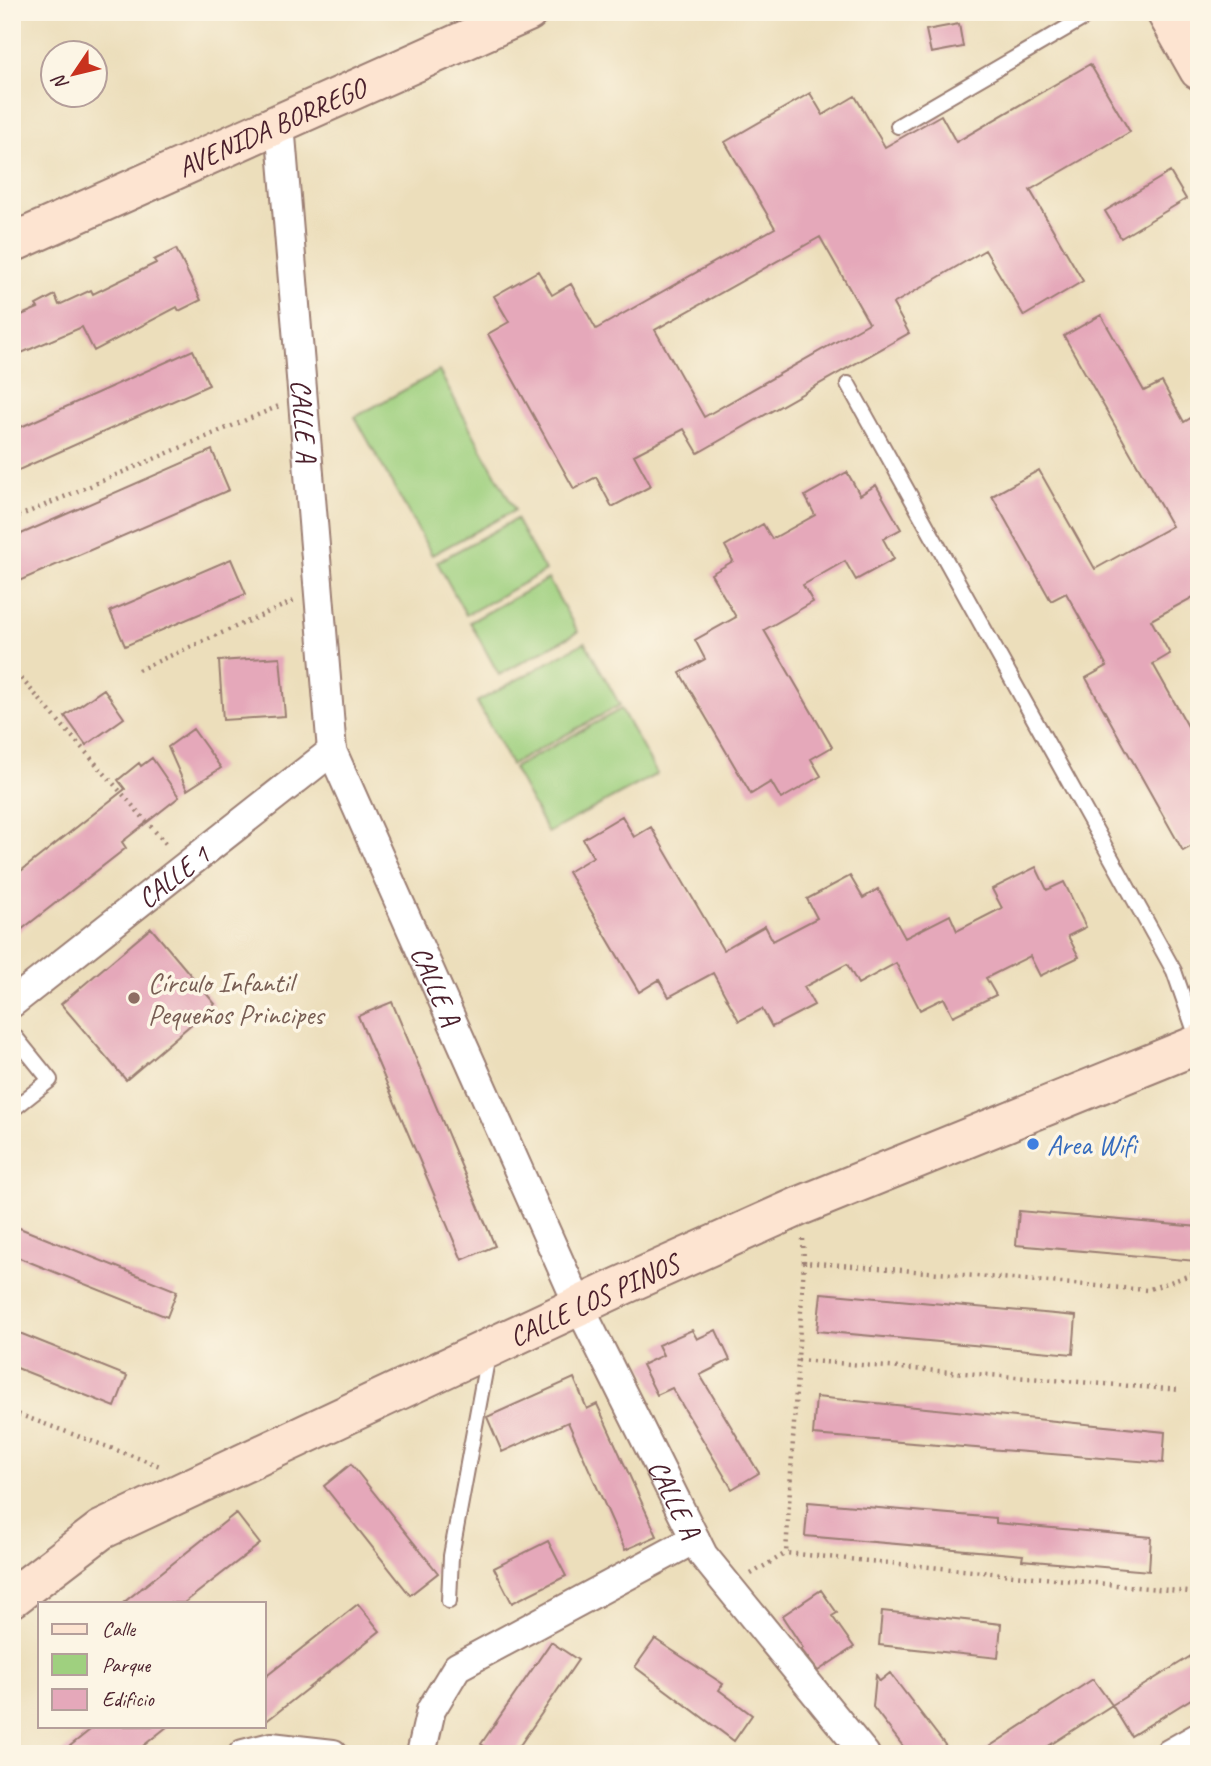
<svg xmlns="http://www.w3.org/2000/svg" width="1211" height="1766" viewBox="0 0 1211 1766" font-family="Caveat,sans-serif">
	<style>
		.green { fill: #9fd07f; stroke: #747855; stroke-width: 2 }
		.building { fill: #e5a8ba; fill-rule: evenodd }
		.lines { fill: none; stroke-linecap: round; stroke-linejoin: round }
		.lane-casing { stroke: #9b7e73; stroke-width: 18 }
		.street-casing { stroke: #9b7e73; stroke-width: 32 }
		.secondary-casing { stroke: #9b7e73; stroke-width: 42 }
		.path { stroke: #9b7e73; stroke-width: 4.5; stroke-dasharray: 2 5; stroke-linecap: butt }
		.lane { stroke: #fff; stroke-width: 14 }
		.street { stroke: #fff; stroke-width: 28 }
		.secondary { stroke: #fde4d1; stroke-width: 38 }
		.education-dot { fill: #8d6e63; stroke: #fcf5e5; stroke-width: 2.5 }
		.shop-dot { fill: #3f7fe0; stroke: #fcf5e5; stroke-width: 2.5 }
		.labels { text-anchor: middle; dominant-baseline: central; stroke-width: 7; stroke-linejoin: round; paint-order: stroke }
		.street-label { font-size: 28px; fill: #4a1f2b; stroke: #fcf5e5 }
		.education-label { font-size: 28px; fill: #785e54; stroke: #fcf5e5; text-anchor: start }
		.shop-label { font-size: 28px; fill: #366cbe; stroke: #fcf5e5; text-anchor: start }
	</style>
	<rect width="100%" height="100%" fill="#fcf5e5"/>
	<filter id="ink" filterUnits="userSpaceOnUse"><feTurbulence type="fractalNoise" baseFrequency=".0143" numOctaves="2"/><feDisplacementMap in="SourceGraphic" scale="14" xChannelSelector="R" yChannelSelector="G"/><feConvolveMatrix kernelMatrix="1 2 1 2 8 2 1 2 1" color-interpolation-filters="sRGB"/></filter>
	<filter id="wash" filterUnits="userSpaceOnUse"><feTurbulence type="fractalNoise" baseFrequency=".00686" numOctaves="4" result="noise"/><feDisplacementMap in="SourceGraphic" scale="28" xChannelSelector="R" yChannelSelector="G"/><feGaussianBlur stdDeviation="1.57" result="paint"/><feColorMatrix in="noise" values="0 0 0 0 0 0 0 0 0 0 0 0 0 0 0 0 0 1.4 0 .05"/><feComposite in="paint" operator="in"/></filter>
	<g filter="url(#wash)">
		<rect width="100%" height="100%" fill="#ecdebb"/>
		<path class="green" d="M439,371L515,510L432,555L355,417Z
			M516,519L545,571L466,615L437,562Z
			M548,579L578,632L499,675L470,622Z
			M585,642L620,705L511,765L477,702Z
			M621,709L657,774L548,833L513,768Z"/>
		<g id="blocks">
			<path class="building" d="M959,24L963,47L931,53L926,30Z
				M1090,64L1130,132L1030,190L1083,281L1024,316L985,250L893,304L909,333L698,453L684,429L634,455L651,486L612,507L596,477L574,489L488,334L509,322L494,296L538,271L552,295L571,284L596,329L775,228L725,142L810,93L823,115L855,96L885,147L941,115L956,142ZM820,237L869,323L704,417L655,330Z
				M1170,172L1186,199L1121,238L1105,211Z
				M176,249L201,300L179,311L177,307L94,351L82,327L12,357V319L38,308L36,305L55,295L59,305L91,290L93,294L156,263L154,260Z
				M1101,315L1144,391L1162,382L1184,422L1199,413V594L1151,620L1170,654L1153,664L1199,746V842L1183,851L1086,678L1107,666L1066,593L1051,601L992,496L1039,470L1095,569L1172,526L1064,336Z
				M193,350L209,385L12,473V431Z
				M212,450L229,490L12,584V538Z
				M847,472L860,495L876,485L901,529L883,539L894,559L856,580L845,561L803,585L813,602L764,630L832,747L811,759L821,776L781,799L771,782L751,794L680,673L705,659L695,640L736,617L711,574L733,561L725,546L763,524L772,539L815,515L805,496Z
				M231,559L246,594L125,646L110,611Z
				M280,657L285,716L223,720L219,661Z
				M104,689L124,718L86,745L65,716Z
				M193,729L221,768L187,790L168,747Z
				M152,758L179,797L122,842L126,848L12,937V878L125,789L118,780L139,763L141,766Z
				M622,816L634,837L651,827L723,950L765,926L773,941L817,918L807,899L850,876L863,898L878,889L905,938L950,915L957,931L1002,908L992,889L1036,867L1047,890L1064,882L1086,927L1068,936L1079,957L1040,976L1030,956L986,978L996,995L953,1016L944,998L920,1010L896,963L858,984L847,964L804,987L814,1005L772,1027L762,1009L739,1021L713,973L669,997L659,980L639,992L568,872L593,857L583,839Z
				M151,928L215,1004L126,1080L61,1004Z
				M392,1002L495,1246L462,1260L358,1016Z
				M1019,1211L1199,1227L1196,1261L1016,1245Z
				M12,1225L177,1291L167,1317L12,1255Z
				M821,1293L1076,1316L1073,1354L817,1331Z
				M12,1330L127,1376L115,1407L12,1366Z
				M692,1330L697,1339L716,1330L730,1360L700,1375L759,1473L732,1489L672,1388L657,1395L642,1365L663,1355L658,1345Z
				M574,1378L587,1409L597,1404L657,1536L625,1550L568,1422L502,1452L487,1417Z
				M816,1397L1165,1432L1163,1463L813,1435Z
				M351,1464L438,1573L410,1595L324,1486Z
				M808,1502L996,1518V1523L1151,1537L1149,1571L1022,1560L1023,1555L805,1536Z
				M236,1513L260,1544L184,1603H123Z
				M548,1541L566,1576L512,1603L494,1568Z
				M821,1590L837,1613L832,1616L854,1647L818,1671L801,1649L803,1648L782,1616Z
				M358,1604L380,1631L264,1723V1678Z
				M882,1611L1001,1624L998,1658L879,1645Z
				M655,1639L723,1684L719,1690L752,1715L734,1741L635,1667Z
				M551,1642L578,1660L514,1754H496L481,1744Z
				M1199,1651V1694L1131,1736L1112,1705Z
				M890,1673L952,1754H909L873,1707L876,1675L880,1681Z
				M1093,1679L1112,1705L1036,1754H978Z
				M95,1726H168L133,1754H60Z"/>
		</g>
	</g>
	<g filter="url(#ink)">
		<use href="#blocks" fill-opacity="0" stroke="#9b7e73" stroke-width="2"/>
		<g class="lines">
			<defs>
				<path id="lane" d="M898,126L1094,12
					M848,384L1174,971L1199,1043
					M12,1033L50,1080L12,1110
					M449,1601L451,1556L488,1355"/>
				<g id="street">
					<path id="s1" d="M280,124L332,751L579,1306L703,1555L865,1754"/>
					<path id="s2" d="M12,1003L332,751"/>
					<path d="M243,1754L271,1747L333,1754"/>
					<path d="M421,1754L431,1710L457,1667L695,1539"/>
					<path d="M1169,1754L1199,1737"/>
				</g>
				<g id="secondary">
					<path d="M1166,12L1199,70"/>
					<path id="s3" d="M12,243L528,12"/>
					<path id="s4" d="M12,1598L101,1530L617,1288L800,1206L1199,1044"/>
				</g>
			</defs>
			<use href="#lane" class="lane-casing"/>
			<use href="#street" class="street-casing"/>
			<use href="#secondary" class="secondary-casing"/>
			<path class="path" d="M12,519L279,406
				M12,668L168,846
				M138,670L294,601
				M803,1239L804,1262
				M1199,1272L1147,1290L804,1262L786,1553L1199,1593
				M798,1360L1181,1390
				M12,1412L160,1466
				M751,1574L786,1553"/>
			<use href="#lane" class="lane"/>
			<use href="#street" class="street"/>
			<use href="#secondary" class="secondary"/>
		</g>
	</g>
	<circle class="education-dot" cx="134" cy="998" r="7"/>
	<circle class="shop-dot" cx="1033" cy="1144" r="7"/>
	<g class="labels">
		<g class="street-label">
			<text stroke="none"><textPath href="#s3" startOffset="284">AVENIDA BORREGO</textPath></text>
			<text stroke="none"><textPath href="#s1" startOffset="298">CALLE A</textPath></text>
			<text stroke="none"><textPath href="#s2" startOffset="205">CALLE 1</textPath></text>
			<text stroke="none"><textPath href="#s1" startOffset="886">CALLE A</textPath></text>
			<text stroke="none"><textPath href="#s4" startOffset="656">CALLE LOS PINOS</textPath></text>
			<text stroke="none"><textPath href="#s1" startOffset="1452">CALLE A</textPath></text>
		</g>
		<g class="education-label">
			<text x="148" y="982">Círculo Infantil<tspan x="148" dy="32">Pequeños Principes</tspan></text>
		</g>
		<g class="shop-label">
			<text x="1047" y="1144">Area Wifi</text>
		</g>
	</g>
	<rect width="1211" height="1766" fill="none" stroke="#fcf5e5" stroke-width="42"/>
	<rect x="38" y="1602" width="228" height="126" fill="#fcf5e5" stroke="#b59f9b" stroke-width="2"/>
	<rect x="52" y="1624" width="35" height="10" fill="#fde4d1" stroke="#b59f9b" stroke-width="2"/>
	<text x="102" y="1636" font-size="21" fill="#4a1f2b">Calle</text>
	<rect x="52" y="1654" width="35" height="21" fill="#9fd07f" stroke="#b59f9b" stroke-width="2"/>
	<text x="102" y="1672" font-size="21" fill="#4a1f2b">Parque</text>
	<rect x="52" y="1689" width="35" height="21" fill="#e5a8ba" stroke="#b59f9b" stroke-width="2"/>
	<text x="102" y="1706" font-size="21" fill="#4a1f2b">Edificio</text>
	<g transform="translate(74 74) rotate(235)"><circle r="33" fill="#fcf5e5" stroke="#b59f9b" stroke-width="2"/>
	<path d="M0-5L12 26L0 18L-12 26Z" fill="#c8321e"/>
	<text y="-10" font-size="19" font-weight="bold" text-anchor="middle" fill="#4a1f2b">N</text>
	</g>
</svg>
